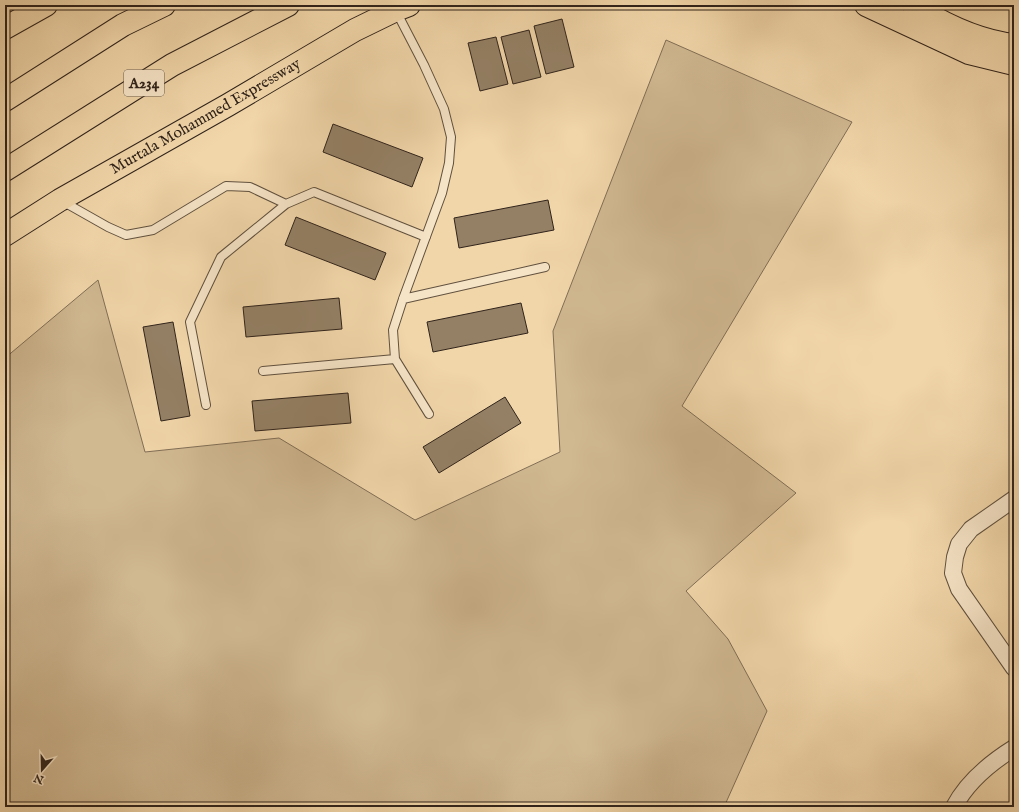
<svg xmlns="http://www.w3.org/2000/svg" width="1019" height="812" viewBox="0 0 1019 812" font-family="'IM FELL English',serif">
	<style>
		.green { fill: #d0b891; stroke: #806e56 }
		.building { fill: #948065; stroke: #30231b }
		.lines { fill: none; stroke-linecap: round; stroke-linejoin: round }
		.service-casing { stroke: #60503e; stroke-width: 10 }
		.minor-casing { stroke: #60503e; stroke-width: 18 }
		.trunk-casing { stroke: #30231b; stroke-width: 24 }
		.motorway-casing { stroke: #30231b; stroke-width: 24 }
		.service { stroke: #f6e4c7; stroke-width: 8 }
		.minor { stroke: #f6e4c7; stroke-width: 16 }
		.trunk { stroke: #f1d6a9; stroke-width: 22 }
		.motorway { stroke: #f1d6a9; stroke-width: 22 }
		.labels { text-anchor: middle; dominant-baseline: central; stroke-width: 3; stroke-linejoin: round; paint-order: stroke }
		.shield { fill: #f6e4c7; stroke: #6b5d4f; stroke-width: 1 }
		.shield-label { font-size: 15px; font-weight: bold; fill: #30231b }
		.street-label { font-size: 16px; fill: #30231b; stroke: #f6e4c7 }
	</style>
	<rect width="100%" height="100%" fill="#f1d6a9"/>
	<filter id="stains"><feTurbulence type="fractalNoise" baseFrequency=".005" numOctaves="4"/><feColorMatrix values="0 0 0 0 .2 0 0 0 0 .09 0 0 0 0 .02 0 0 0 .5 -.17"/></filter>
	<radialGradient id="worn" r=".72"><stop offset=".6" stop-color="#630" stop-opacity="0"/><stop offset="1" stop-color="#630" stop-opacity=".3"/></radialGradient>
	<path class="green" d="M666,40L852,122L682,406L796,493L686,591L728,639L767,711L724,807H5V358L98,280L145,452L279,438L415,520L560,452L553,331Z"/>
	<path class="building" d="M562,19L574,67L546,74L534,26Z
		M529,30L541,77L513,84L501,37Z
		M496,37L508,84L480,91L468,43Z
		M333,124L423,158L412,187L323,152Z
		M548,200L554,230L459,248L454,218Z
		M296,217L386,253L375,280L285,245Z
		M339,298L342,329L246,337L243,307Z
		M521,303L528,333L433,352L427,322Z
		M173,322L190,416L161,421L143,327Z
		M348,393L351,423L255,431L252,401Z
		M505,397L521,423L439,473L423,447Z"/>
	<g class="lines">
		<defs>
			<path id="service" d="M396,11L424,65L444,109L451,137L449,163L442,193L403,299L393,330L395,359L429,414
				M62,201L108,227L126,235L153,230L226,186L250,187L286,204
				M403,299L545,267
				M263,371L395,359
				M206,405L190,322L221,257L286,204L314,192L426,237"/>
			<path id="minor" d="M1014,499L971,529L959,544L955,557L953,573L959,589L1014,668
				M954,807C967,782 990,763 1014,748"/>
			<g id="trunk">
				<path d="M866,5L969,53L1014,64"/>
				<path d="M5,28L46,5"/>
				<path id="s1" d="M5,235L60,200L228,105L355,30L396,10L409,5"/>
			</g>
			<path id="motorway" d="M913,5C943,24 978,41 1014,45
				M5,100L123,25L164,5
				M5,170L172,65L288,5"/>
		</defs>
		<use href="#service" class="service-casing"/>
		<use href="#minor" class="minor-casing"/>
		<use href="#trunk" class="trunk-casing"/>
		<use href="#motorway" class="motorway-casing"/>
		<use href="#service" class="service"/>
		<use href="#minor" class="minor"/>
		<use href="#trunk" class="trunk"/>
		<use href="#motorway" class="motorway"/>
	</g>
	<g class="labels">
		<rect class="shield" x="124" y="70" width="40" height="26" rx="3"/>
		<g class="shield-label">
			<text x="144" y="83">A234</text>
		</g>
		<g class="street-label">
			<text stroke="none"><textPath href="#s1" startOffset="233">Murtala Mohammed Expressway</textPath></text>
		</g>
	</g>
	<rect width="1019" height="812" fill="none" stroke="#f1d6a9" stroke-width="20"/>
	<rect x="6" y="6" width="1007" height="800" fill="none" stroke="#30231b" stroke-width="2"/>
	<rect x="10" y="10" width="999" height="792" fill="none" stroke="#30231b"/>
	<g transform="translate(42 770) rotate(200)" stroke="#f6e4c7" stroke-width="3" paint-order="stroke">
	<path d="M0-3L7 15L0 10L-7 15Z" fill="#30231b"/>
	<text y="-6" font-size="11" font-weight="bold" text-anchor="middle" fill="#30231b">N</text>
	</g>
	<rect width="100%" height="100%" filter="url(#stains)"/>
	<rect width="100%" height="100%" fill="url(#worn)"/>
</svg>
